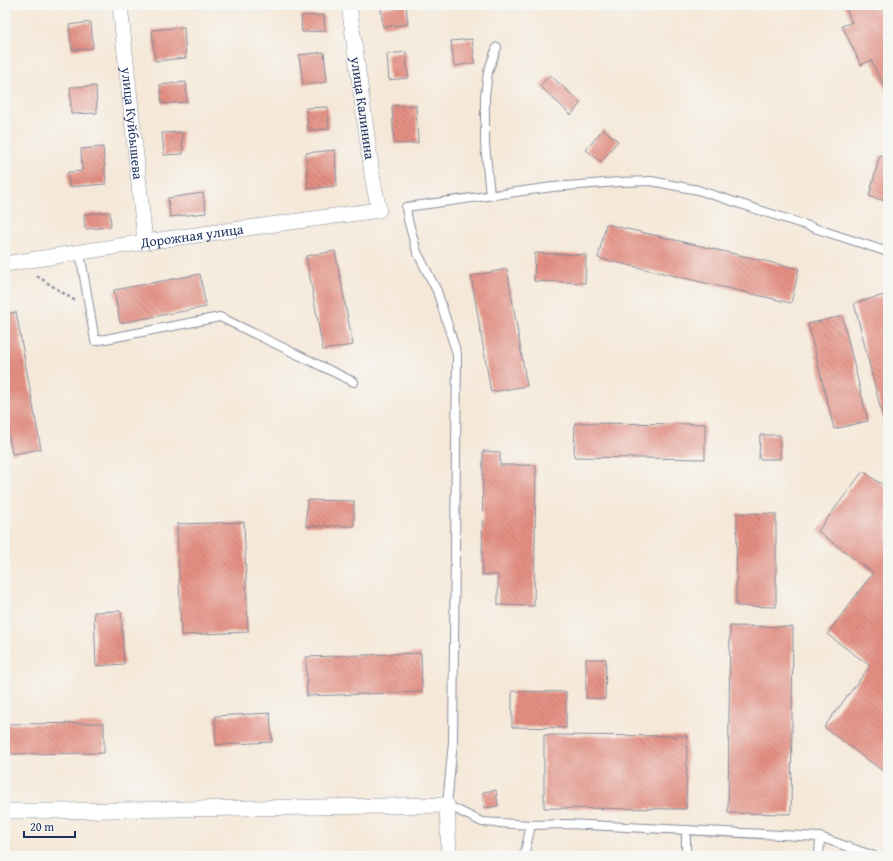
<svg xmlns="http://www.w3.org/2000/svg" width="893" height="861" viewBox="0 0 893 861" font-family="'Gentium Book Plus',serif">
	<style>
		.building { fill: url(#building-back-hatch) }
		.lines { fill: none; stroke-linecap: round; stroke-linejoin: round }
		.service-casing { stroke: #888c9b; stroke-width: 10 }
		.minor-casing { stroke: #888c9b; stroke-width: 16 }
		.path { stroke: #888c9b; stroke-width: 2.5; stroke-dasharray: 3 3; stroke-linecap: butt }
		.service { stroke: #fff; stroke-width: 8 }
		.minor { stroke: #fff; stroke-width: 15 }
		.labels { text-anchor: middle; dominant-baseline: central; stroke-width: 3; stroke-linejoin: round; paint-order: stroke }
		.street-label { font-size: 14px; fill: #1b2f5e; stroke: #f6f6f2 }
	</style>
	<defs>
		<pattern id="building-back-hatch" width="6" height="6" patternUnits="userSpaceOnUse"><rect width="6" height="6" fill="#e58f82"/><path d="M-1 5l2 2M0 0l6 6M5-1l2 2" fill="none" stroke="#b9756e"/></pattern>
	</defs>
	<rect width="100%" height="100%" fill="#f6f6f2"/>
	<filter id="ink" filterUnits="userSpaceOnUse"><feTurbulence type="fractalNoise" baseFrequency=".025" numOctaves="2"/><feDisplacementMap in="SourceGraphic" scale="8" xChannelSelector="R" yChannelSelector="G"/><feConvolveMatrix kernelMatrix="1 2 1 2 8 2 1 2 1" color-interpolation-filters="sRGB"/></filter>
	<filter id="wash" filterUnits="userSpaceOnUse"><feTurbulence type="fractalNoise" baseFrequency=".012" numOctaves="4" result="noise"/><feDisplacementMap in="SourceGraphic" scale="16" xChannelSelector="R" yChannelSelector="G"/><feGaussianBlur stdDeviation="0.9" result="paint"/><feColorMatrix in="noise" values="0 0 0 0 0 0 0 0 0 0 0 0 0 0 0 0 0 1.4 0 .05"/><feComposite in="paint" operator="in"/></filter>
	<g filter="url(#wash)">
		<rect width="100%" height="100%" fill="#f5e8d8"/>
		<g id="blocks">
			<path class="building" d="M406,5L408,24L383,27L381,8Z
				M844,5H888V94L871,60L861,65L842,26L852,22Z
				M324,15L325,31L302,32L301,16Z
				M91,22L93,48L72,50L69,25Z
				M184,27L186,58L155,61L152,30Z
				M472,39L475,63L454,66L451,41Z
				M324,52L327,82L303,85L299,55Z
				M406,52L408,78L389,80L387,54Z
				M550,75L581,103L571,115L540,86Z
				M186,82L187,102L162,104L160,85Z
				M96,86L97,113L71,114L70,87Z
				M416,105L418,143L394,144L392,106Z
				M328,107L329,129L308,130L306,108Z
				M603,129L618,141L601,162L586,150Z
				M182,132L183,154L164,155L162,133Z
				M103,147L106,184L69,187L68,172L82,171L81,149Z
				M335,150L337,186L308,189L306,153Z
				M880,155L888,158V202L869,196Z
				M203,193L206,213L170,217L168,198Z
				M110,212L111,227L85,229L84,214Z
				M606,224L799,269L791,303L598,258Z
				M335,251L353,345L323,350L306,256Z
				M535,253L586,255L585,283L534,281Z
				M507,269L527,386L491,392L471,276Z
				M200,274L206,307L120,323L114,290Z
				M888,294V430H886L854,303Z
				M16,312L41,449L12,454L5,414V314Z
				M842,316L868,421L834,429L808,324Z
				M575,423L705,424V459L574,457Z
				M760,435H780V459H759Z
				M483,451L500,452V465H536L534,606L498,605V575H482Z
				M863,471L888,489V775L824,727L870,666L827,634L873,573L818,531Z
				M307,500L354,501V526H306Z
				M737,513L776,514V607L736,606Z
				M244,522L248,632L181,635L177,524Z
				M121,611L124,664L96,666L94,612Z
				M730,626L793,627L791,814L728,813Z
				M421,653L422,692L307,696L306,657Z
				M586,659H606L605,699L586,698Z
				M512,691L566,692V728L512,727Z
				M270,713L272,742L216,745L215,716Z
				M104,723V753L5,754V724Z
				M544,735L687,736L686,809L544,808Z
				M496,790L498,806L484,808L483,792Z"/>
		</g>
	</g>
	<g filter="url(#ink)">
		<use href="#blocks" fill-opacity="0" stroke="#888c9b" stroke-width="1"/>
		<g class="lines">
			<defs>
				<path id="service" d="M490,195L485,144V96L488,72L497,47
					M80,253L95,341L220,317L354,382
					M524,856L531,825
					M686,856V830
					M819,856L820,837
					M874,856L820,837L568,824L531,825L482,822L447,805L453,742L457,354L437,291L417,252L408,220L406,207L553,187L619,182L651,181L698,190L888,252"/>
				<g id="minor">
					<path id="s1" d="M120,5L145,242"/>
					<path id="s2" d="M5,264L145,242L379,210L373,181L349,5"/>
					<path d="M5,811H54L447,805L449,856"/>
				</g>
			</defs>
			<use href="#service" class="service-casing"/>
			<use href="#minor" class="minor-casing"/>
			<path class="path" d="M37,276L77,302"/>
			<use href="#service" class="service"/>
			<use href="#minor" class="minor"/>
		</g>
	</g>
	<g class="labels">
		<g class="street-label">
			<text transform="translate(363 108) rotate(82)">улица Калинина</text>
			<text stroke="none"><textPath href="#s1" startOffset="119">улица Куйбышева</textPath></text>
			<text stroke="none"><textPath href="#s2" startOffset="189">Дорожная улица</textPath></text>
		</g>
	</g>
	<rect width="893" height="861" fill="none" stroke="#f6f6f2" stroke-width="20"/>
	<path d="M24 831v6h51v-6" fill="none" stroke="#1b2f5e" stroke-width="2"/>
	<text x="30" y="831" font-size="12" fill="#1b2f5e" stroke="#f6f6f2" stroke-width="3" paint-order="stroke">20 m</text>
</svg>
